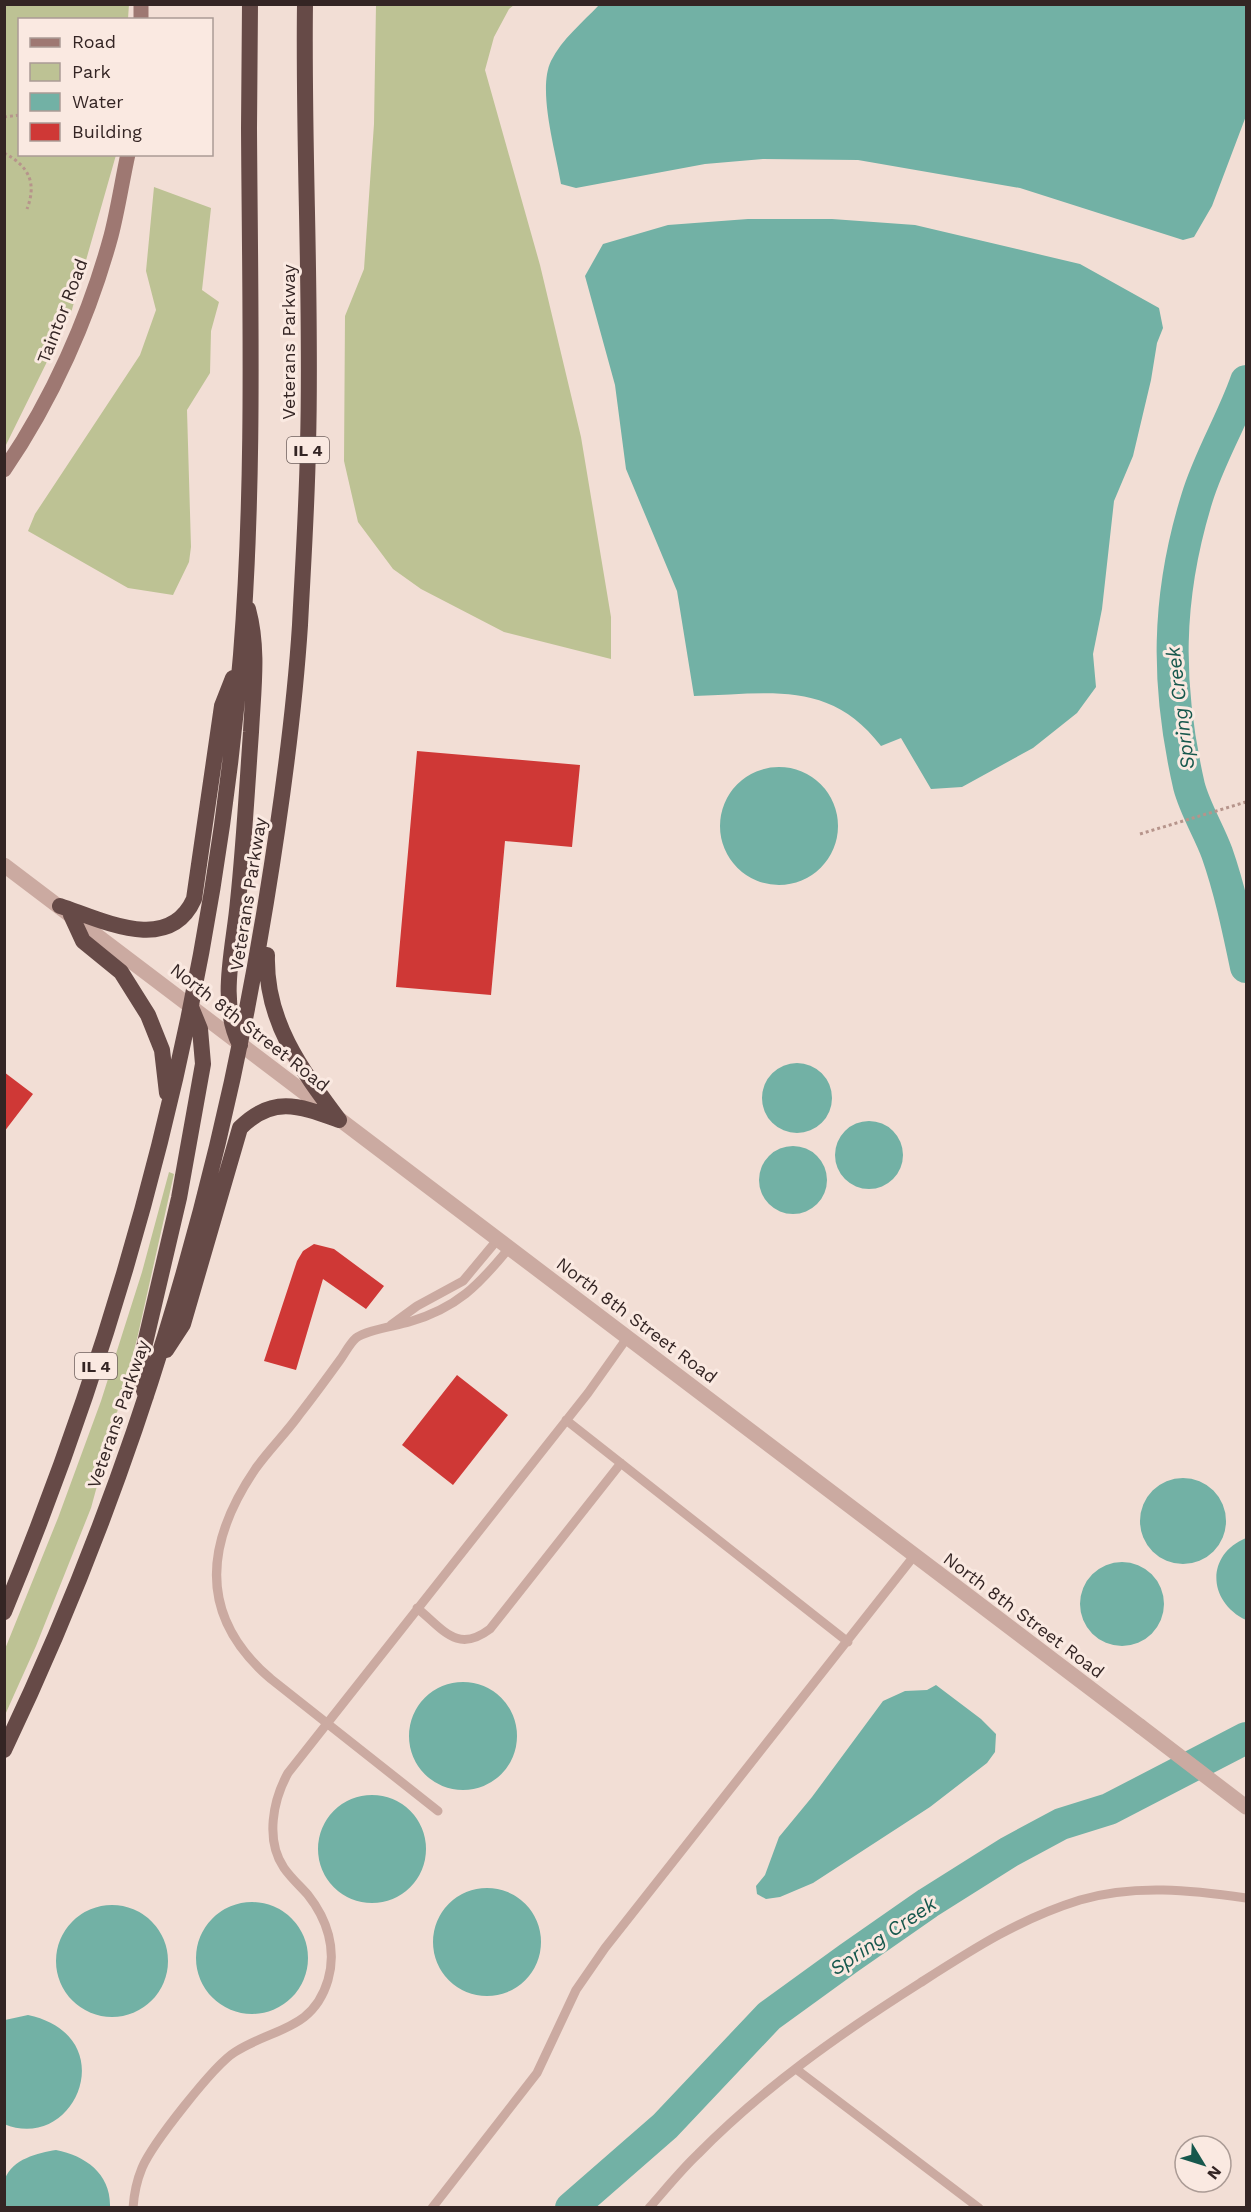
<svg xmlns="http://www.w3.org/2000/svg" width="1251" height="2212" viewBox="0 0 1251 2212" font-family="'Work Sans',sans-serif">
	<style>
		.green { fill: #bdc294 }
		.water { fill: #72b1a5 }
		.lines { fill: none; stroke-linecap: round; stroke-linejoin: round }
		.river { stroke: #72b1a5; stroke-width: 32 }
		.building { fill: #cf3836 }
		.path { stroke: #b6948b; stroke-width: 3; stroke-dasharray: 3 3; stroke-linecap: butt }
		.service { stroke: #cbaaa1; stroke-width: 9 }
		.minor { stroke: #cbaaa1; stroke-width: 15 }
		.tertiary { stroke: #cbaaa1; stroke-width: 15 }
		.secondary { stroke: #9e7872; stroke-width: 15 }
		.trunk { stroke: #664a47; stroke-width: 16 }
		.labels { text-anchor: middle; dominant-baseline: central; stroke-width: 6; stroke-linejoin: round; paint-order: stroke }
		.shield { fill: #fae9e1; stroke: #6f605d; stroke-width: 1.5 }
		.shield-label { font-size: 16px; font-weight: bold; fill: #342524 }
		.street-label { font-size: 18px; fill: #342524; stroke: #fae9e1 }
		.water-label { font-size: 20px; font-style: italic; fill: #17584d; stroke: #fae9e1 }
	</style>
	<rect width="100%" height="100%" fill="#f2ded5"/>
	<path class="green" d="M5,4H129L128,19L20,20V154L116,155L71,313L5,447Z
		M376,5H514L509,9L494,37L485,70L540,265L581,437L611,617V659L504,632L421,589L393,569L358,522L344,461L345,316L364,269L374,124Z
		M154,187L211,208L202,290L219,302L211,331L210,373L187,410L191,547L189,562L173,595L128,588L28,531L35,514L140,355L156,310L146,271Z
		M169,1172L174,1174L137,1339L91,1508L36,1646L5,1715V1649L58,1518L101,1401L142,1272Z"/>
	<path class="water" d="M599,5H1246V116L1212,206L1194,237L1183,240L1020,188L858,160L763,159L705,164L576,188L561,184C556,152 537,90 551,61C562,39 583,22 599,5Z
		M748,219H832L915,225L1080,264L1159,308L1163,328L1157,343L1151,380L1133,456L1114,501L1102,609L1093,654L1096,687L1077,713L1033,748L962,787L931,789L901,738L881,746C830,679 768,694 694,696L677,591L626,469L615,385L585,276L603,244L668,225Z
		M720 826a59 59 0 1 1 118 0a59 59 0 1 1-118 0Z
		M762 1098a35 35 0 1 1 70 0a35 35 0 1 1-70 0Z
		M835 1155a34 34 0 1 1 68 0a34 34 0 1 1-68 0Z
		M759 1180a34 34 0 1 1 68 0a34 34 0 1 1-68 0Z
		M1140 1521a43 43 0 1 1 86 0a43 43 0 1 1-86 0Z
		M1246,1538V1620C1208,1602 1205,1555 1246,1538Z
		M1080 1604a42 42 0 1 1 84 0a42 42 0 1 1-84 0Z
		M409 1736a54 54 0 1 1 108 0a54 54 0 1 1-108 0Z
		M936,1685L981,1719L996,1734L995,1752L987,1763L930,1807L813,1883L780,1897L766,1899L757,1894L756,1886L765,1875L779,1837L812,1797L883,1701L905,1691L927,1690Z
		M318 1849a54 54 0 1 1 108 0a54 54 0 1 1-108 0Z
		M433 1942a54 54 0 1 1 108 0a54 54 0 1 1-108 0Z
		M196 1958a56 56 0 1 1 112 0a56 56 0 1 1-112 0Z
		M56 1961a56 56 0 1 1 112 0a56 56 0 1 1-112 0Z
		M28,2015C125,2036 75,2154 4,2124L5,2020Z
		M56,2150C86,2156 111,2174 110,2207H5C4,2199 2,2187 5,2179C12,2159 38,2153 56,2150Z"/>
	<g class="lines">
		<path class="river" d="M1246,381C1232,421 1209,458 1197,498C1166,598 1166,685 1189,786C1195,809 1209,831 1217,853C1230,890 1238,929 1246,967
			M571,2208L665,2126L769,2016L849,1958L928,1903L1009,1852L1061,1824L1109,1809L1246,1738"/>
	</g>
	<path class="building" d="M417,751L580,765L572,847L505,841L491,995L396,987Z
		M4,1072L33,1094L4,1132Z
		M314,1244L334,1249L384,1286L366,1309L323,1279L296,1370L264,1361L297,1261L303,1251Z
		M457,1375L508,1415L453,1485L402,1445Z"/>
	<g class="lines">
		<path class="path" d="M4,117L20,115
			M4,153C29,166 37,183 27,209
			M1140,834L1246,802"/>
		<path class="service" d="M391,1325L417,1306L463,1281L498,1239
			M566,1420L848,1642
			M417,1608C443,1629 457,1654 490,1629L621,1463
			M438,1811L271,1679C198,1617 204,1544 256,1468C269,1450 286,1433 299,1415C313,1397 327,1378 340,1360C345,1353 350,1343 356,1338C366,1330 396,1326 409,1322C457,1308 479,1285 509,1248
			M796,2069L979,2208
			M133,2208C134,2194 137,2180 142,2168C152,2144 214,2065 235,2052C272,2028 313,2031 328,1980C337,1949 327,1919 308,1895C300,1886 291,1878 284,1868C265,1840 273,1800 288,1773L588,1393L627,1338
			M432,2208L537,2073L576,1990L605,1948L914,1556
			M649,2208C665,2190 681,2170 698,2154C764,2087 841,2033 920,1983C973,1949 1019,1919 1080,1900C1134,1884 1192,1890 1246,1898"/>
		<path class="minor" d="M1140,1726L1246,1807"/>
		<path class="tertiary" d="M4,865L1140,1726"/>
		<path class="secondary" d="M141,4V20
			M4,470C52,400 89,317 111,236C118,209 122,181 128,154"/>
		<path class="trunk" d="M60,906C102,920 169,955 194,899L222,706L233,678
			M71,915L83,941L121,972L148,1015L162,1050L167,1093
			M267,955C265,1021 301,1069 339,1120
			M240,1045C218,1001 234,948 238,901C244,845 247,788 251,732C253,691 259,649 248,609
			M166,1350L183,1324L240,1128C273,1095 300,1106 339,1120
			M146,1396L138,1373L179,1198L203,1064L200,1029L191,1007
			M4,1612C130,1307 214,985 241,655C255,480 250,304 249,128C249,87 250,46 250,4
			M4,1750C132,1482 219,1194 266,902C281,810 294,718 300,625C303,565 307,505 308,445C312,298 303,151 305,4"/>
	</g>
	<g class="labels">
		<g class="shield">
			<rect x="287" y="437" width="42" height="26" rx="4.5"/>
			<rect x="75" y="1353" width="42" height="26" rx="4.5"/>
		</g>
		<g class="shield-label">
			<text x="308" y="450">IL 4</text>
			<text x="96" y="1366">IL 4</text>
		</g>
		<g class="street-label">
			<text transform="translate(62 311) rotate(-69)">Taintor Road</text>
			<text transform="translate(288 342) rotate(-90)">Veterans Parkway</text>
			<text transform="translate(248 894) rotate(-81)">Veterans Parkway</text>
			<text transform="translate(250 1027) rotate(38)">North 8th Street Road</text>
			<text transform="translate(637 1320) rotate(37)">North 8th Street Road</text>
			<text transform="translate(118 1414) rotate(-71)">Veterans Parkway</text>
			<text transform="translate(1024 1615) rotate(37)">North 8th Street Road</text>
		</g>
		<g class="water-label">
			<text transform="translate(1180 708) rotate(-97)">Spring Creek</text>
			<text transform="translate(883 1936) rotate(-34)">Spring Creek</text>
		</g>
	</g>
	<rect width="1251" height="2212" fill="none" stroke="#342524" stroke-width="12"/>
	<rect x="18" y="18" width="195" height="138" fill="#fae9e1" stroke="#ab9b95" stroke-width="1.5"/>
	<rect x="30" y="38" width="30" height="9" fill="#9e7872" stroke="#ab9b95" stroke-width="1.5"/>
	<text x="72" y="48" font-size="18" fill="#342524">Road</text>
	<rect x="30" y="63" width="30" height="18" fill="#bdc294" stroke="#ab9b95" stroke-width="1.5"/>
	<text x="72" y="78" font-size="18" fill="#342524">Park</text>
	<rect x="30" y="93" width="30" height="18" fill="#72b1a5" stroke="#ab9b95" stroke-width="1.5"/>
	<text x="72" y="108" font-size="18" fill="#342524">Water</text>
	<rect x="30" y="123" width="30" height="18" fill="#cf3836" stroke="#ab9b95" stroke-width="1.5"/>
	<text x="72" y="138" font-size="18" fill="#342524">Building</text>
	<g transform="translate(1203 2164) rotate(128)"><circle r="28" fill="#fae9e1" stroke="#ab9b95" stroke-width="1.5"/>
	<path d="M0-4.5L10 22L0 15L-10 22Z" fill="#17584d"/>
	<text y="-9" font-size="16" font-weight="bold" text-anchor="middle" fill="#342524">N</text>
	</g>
</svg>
